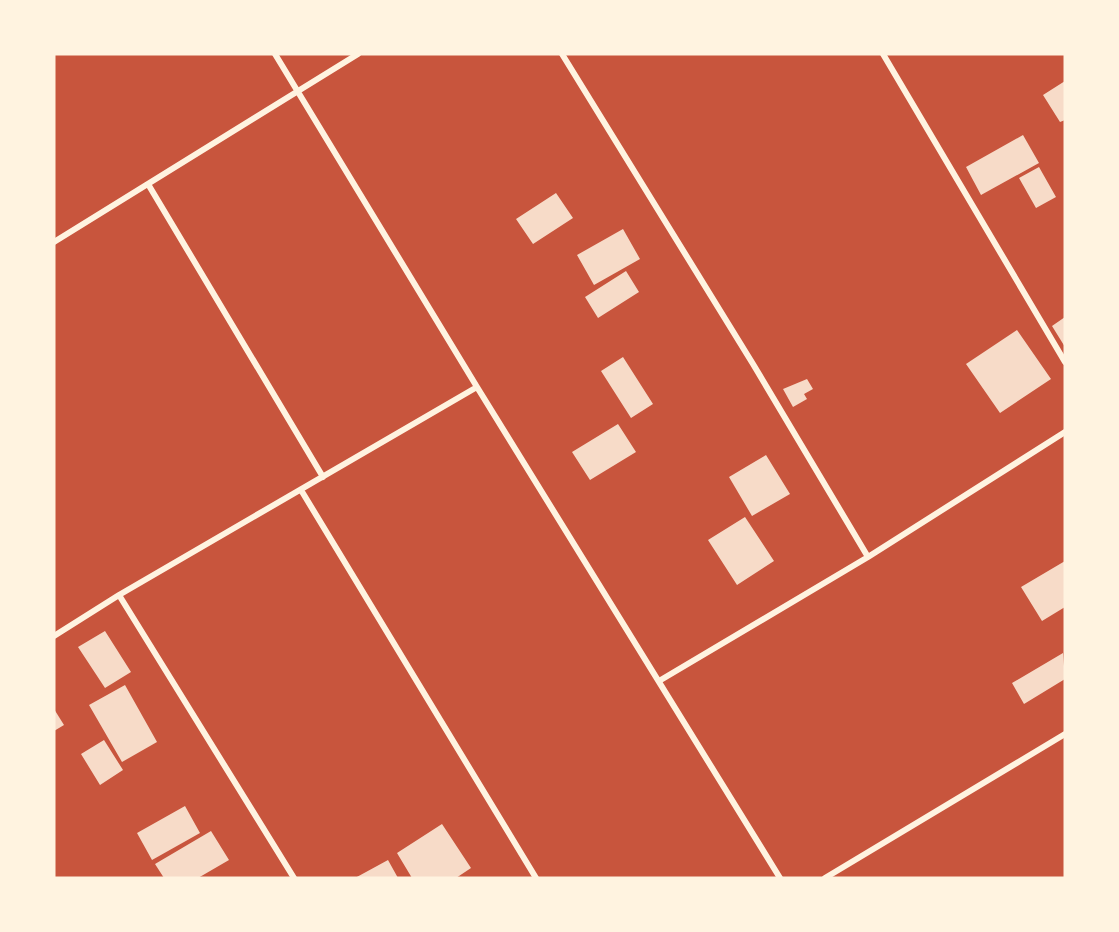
<svg xmlns="http://www.w3.org/2000/svg" width="1119" height="932" viewBox="0 0 1119 932" font-family="Montserrat,sans-serif">
	<style>
		.building { fill: #f7dbc8 }
		.lines { fill: none; stroke-linecap: round; stroke-linejoin: round }
		.minor { stroke: #fff3e0; stroke-width: 6 }
	</style>
	<rect width="100%" height="100%" fill="#c8553d"/>
	<path class="building" d="M1065,81V120L1060,122L1043,95Z
		M1023,135L1039,163L981,195L966,167Z
		M1039,167L1056,197L1036,208L1019,178Z
		M556,193L573,218L533,244L516,219Z
		M623,229L640,259L594,285L577,255Z
		M626,271L639,292L598,318L585,297Z
		M1065,317V347L1052,326Z
		M1017,330L1051,379L1000,413L966,364Z
		M623,357L653,404L631,418L601,371Z
		M807,379L813,389L804,394L807,399L793,407L783,389Z
		M618,424L636,452L590,480L572,452Z
		M766,455L790,494L752,516L729,477Z
		M745,517L774,561L737,585L708,540Z
		M1065,561V607L1042,621L1021,587Z
		M105,631L131,672L105,688L78,647Z
		M1063,653L1065,679L1024,704L1012,683Z
		M125,685L157,742L122,762L89,705Z
		M54,709L64,725L54,731Z
		M104,740L123,770L100,785L81,754Z
		M185,806L200,833L152,860L137,833Z
		M442,824L471,868L456,878H412L397,853Z
		M211,831L229,860L198,878H164L155,864Z
		M388,860L398,878H355Z"/>
	<g class="lines">
		<path class="minor" d="M275,54L477,387L780,878
			M562,54L753,364L868,557
			M883,54L1065,362
			M148,184L323,477
			M54,242L358,54
			M301,490L536,878
			M119,595L294,878
			M54,636L119,595L477,387
			M659,681L868,557L1065,432
			M825,878L1065,734"/>
	</g>
	<rect width="1119" height="932" fill="none" stroke="#fff3e0" stroke-width="111"/>
</svg>
